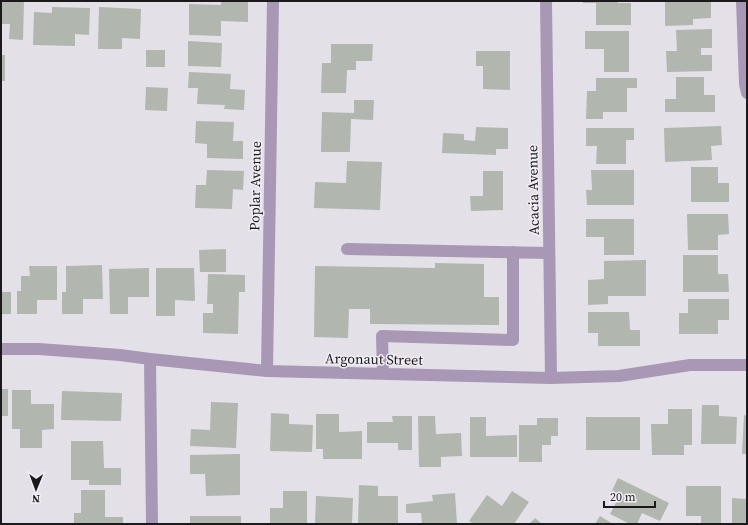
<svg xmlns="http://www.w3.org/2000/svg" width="748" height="525" viewBox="0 0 748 525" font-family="'Source Serif 4',serif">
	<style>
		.building { fill: #b1b6af }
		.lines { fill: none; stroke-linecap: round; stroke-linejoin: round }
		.minor { stroke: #a898b6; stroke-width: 12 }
		.labels { text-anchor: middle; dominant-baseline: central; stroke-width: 3; stroke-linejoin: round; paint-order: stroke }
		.street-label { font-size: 14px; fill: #1b191c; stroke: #f1edf5 }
	</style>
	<rect width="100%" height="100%" fill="#e4e0e7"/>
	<path class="building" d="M1,1H24L23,40L9,39L10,24H1Z
		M221,1L248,2V22L221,21V36L189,35V4L221,5Z
		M583,1H618V3H631V25H596V3H583Z
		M665,1H711V18L693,19V25L665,26Z
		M52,7L90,8L89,35L75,34V46L33,45L34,12L52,13Z
		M99,7L141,9L140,39L122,38V49H98Z
		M712,29V48H701V55H712V71L667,72L666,51H677L676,30Z
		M585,31H629V72H604V49H585Z
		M188,41L222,43L221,67L188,66Z
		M331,44H373L372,61H356V70H347L346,93H321L322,63H331Z
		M146,50H165V67H146Z
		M476,51H510V90L483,89V66H476Z
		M1,55H5V81H1Z
		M189,72L231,74L230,89L245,90L244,110L224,109L225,105L197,104L198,88H188Z
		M676,77H704V95H715V112H665V99H676Z
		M596,78H637V88H627V112H603V119H586L587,91H596Z
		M146,87L168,88L167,111L145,110Z
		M354,100H374L373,120L351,119L350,152H321L322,112L354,113Z
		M196,121L234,122L233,141H243V159L207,158V144L195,143Z
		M721,126L722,145L711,146L712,160L665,162L664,128Z
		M476,127L508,128V149H496V155L442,153L443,133L464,134V140L475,141Z
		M586,128H634V140H626V164H596L597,146H586Z
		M347,161L382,162L380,210L314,208L315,182L346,183Z
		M691,167H718V183H729V202H691Z
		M207,170L244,171L243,190L233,189L232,209L195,208L196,185H206Z
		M591,170H634V205H587L586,190H592Z
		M483,171H503V210L471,211L470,196H483Z
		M687,214H728L729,234L718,235V250H688Z
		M586,219H634V255H604V237H586Z
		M226,249V272H200L199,250Z
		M683,255H718V274H728L729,292H683Z
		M646,260V296H608V304L588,305V280L604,279V261Z
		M435,263L484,264V297H499V325L370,324V309H349L348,338L314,337L315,266L435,268Z
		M102,265L103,299H83V314H62V292H66V266Z
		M29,266H57V300H37V314H17V291H21V276H30Z
		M149,268V297H128V314H110L109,269Z
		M156,268H194L195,301L175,300V316H156Z
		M208,274L245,275V292H239L238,334L203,333V313H213V304H207Z
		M1,292H11V314H1Z
		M688,299H729V320H718V334H679V313H688Z
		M588,312H629L630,330H640V346H598V333H588Z
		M1,389H8V416H1Z
		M12,390H31V404H54V429L42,430V448H20V429H12Z
		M62,391L122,393L121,421L61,420Z
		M211,402L238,403L236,448L190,446L191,429L210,430Z
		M702,405H719V416L737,417L736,444H701Z
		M668,409H692V445H684V455H652L651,424H668Z
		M271,413L289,414V424L313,425L312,452L270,451Z
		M316,414H339V432L362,431V459H323V449H316Z
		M744,415L747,416V454H742Z
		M392,416H412V450H398V443H367V422H393Z
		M418,416H435L436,434L461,433L462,456L441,457V467H419Z
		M470,417H486V436L517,435V457H470Z
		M586,417H640V450H586Z
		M537,418H558V436H551V445H542V462H519V425H537Z
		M71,441H103L104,468H121V485H89V480H71Z
		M240,454V495L206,496L205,474H190V455Z
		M618,478L669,503L660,521L642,513L637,524H630L610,514L618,499L610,495Z
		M359,485L378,486V496H398V524H358Z
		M686,486H721V524H701V516H686Z
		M81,490H105V517H123V524H74V513H81Z
		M283,491H307V524H270V508H283Z
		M512,491L529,502L514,524H474L469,521L487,495L502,506Z
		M455,493L457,524H422L421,513H406V504L433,501L432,495Z
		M316,496L353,498L352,524H315Z
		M732,498L747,499V524H732Z
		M190,516H241V524H190Z
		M600,516L613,524H595Z
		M535,518L542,524H529Z"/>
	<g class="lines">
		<path class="minor" d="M546,1L551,378
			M742,1L745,84L747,93
			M347,249L549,253
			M1,349H39L120,355L150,359L267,371L551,378L619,376L690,365H747
			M150,359L152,524
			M267,371L273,1
			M383,374L382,336L513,340V252"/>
	</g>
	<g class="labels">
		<g class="street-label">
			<text transform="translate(255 186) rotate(-89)">Poplar Avenue</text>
			<text transform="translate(533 190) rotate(-91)">Acacia Avenue</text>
			<text transform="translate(374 359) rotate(1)">Argonaut Street</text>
		</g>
	</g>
	<rect width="748" height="525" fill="none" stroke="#1b191c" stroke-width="4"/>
	<g transform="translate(36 489) rotate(181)" stroke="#f1edf5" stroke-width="3" paint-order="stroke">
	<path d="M0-3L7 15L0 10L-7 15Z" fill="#1b191c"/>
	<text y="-6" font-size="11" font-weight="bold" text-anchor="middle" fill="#1b191c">N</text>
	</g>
	<path d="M604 501v6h51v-6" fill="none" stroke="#1b191c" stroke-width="2"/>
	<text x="610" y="501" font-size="12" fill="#1b191c" stroke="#f1edf5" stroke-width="3" paint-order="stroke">20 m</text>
</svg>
